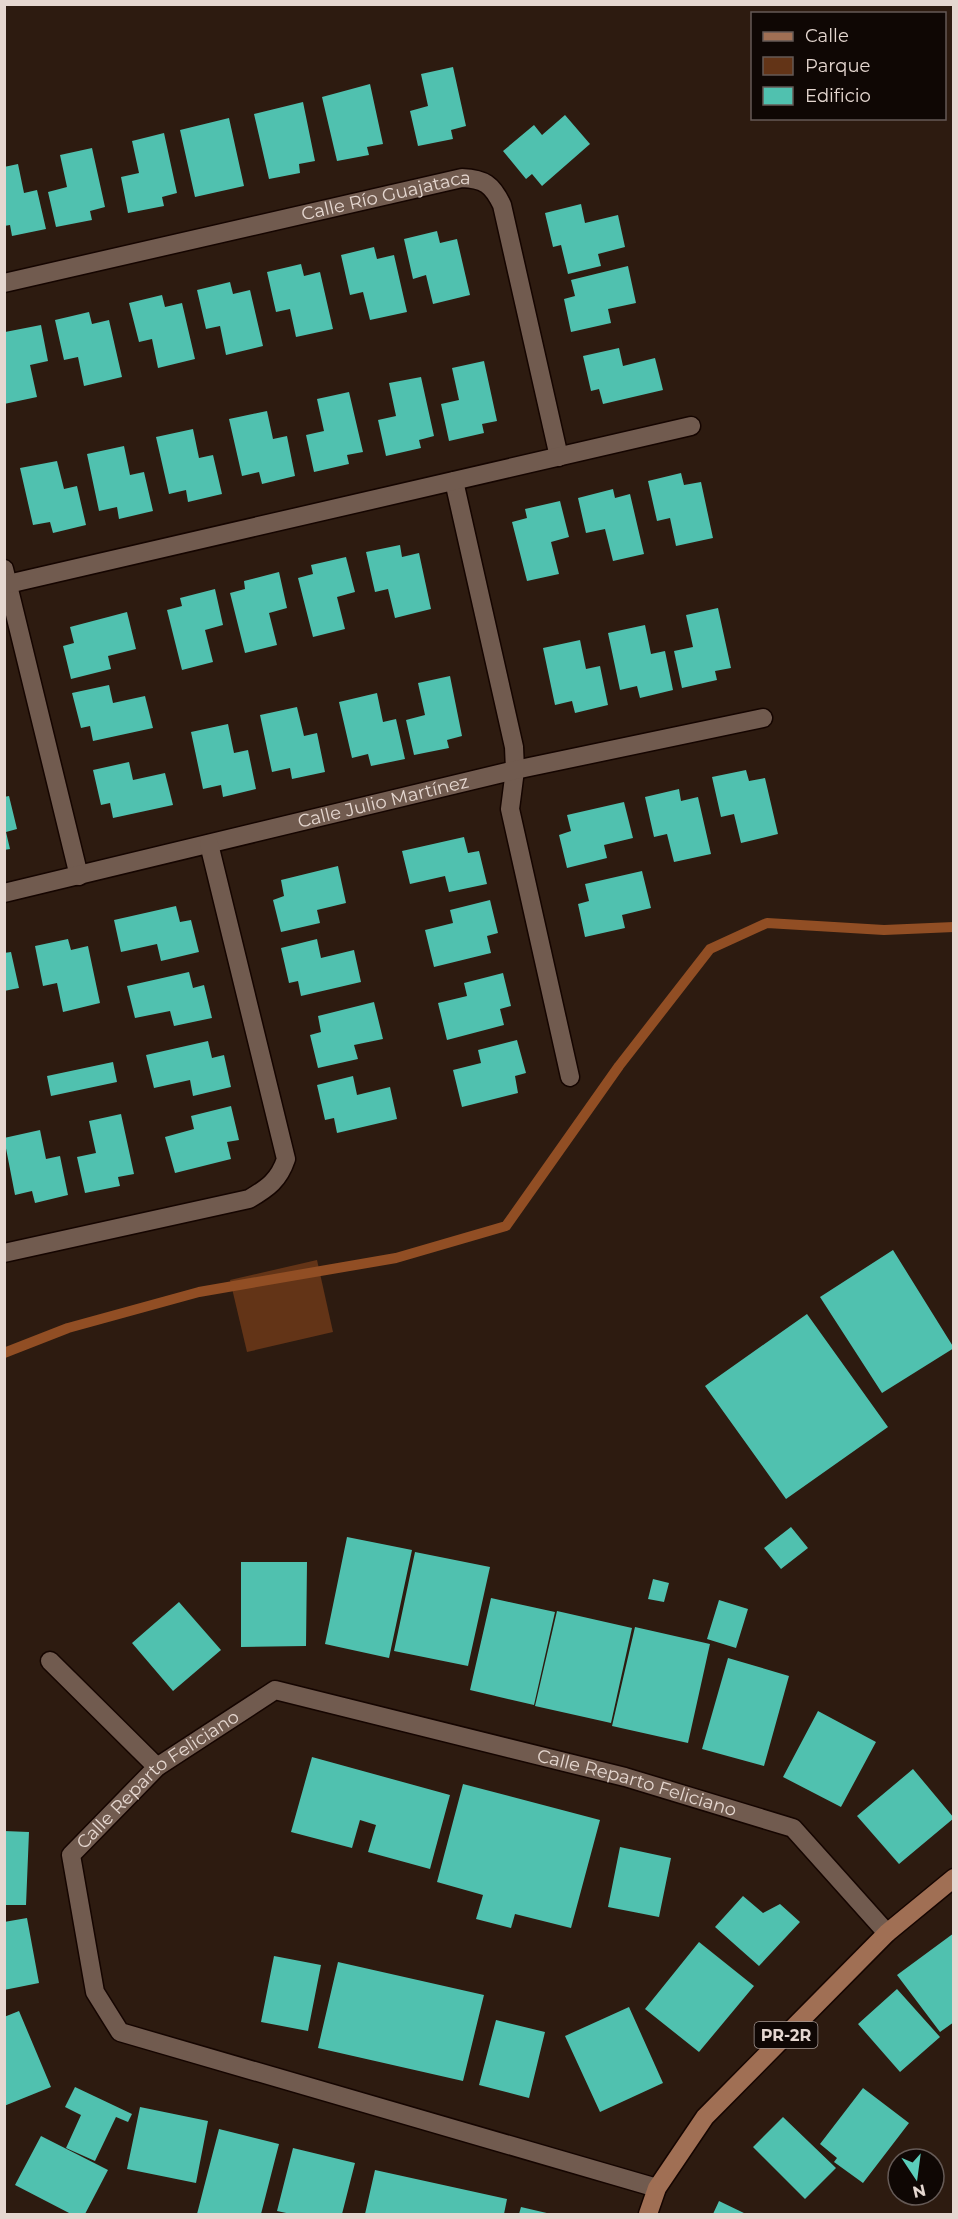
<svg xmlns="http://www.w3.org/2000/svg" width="958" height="2219" viewBox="0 0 958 2219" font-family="Montserrat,sans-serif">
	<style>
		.green { fill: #633417 }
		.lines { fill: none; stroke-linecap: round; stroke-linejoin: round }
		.stream { stroke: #914e24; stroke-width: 10 }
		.building { fill: #50c1af }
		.minor-casing { stroke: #150500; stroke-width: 21 }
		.primary-casing { stroke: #150500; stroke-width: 21 }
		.minor { stroke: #715b4f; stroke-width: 18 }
		.primary { stroke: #a06f54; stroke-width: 18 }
		.labels { text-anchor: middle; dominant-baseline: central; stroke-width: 6; stroke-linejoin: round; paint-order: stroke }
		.shield { fill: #0f0704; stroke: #a59993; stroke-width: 1.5 }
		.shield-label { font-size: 16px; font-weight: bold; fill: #e5d7d0 }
		.street-label { font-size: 18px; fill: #e5d7d0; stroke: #0f0704 }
	</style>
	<rect width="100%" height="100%" fill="#2d1b10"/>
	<path class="green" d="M317,1260L333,1332L247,1352L230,1280Z"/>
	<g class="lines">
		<path class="stream" d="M4,1353L68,1328L199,1292L396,1258L506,1226L619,1066L710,949L767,923L884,930L954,927"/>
	</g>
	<path class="building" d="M453,67L466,126L451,130L453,139L418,146L410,111L428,106L421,74Z
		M370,84L383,144L367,147L369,155L337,161L322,97Z
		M303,102L315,161L299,164L300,173L269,179L254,114Z
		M565,115L590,144L542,186L532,174L526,179L503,151L534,125L542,135Z
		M229,118L244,186L195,197L180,130Z
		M164,133L177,193L162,197L164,206L128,213L121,177L139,173L132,141Z
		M92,148L105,207L90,211L92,220L56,227L48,192L67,187L60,155Z
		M18,164L24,193L37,190L46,229L12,236L10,225L4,226V167Z
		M581,204L585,223L618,215L625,247L598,254L601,266L568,274L561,245L553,247L545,213Z
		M437,231L440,243L457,239L470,295L433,304L426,275L413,279L404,239Z
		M374,247L377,259L394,255L407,312L370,320L363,292L350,295L341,255Z
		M301,264L304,276L320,272L333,329L296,337L290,309L276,312L267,272Z
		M628,266L636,303L608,309L611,323L571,332L564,299L575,296L571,280Z
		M230,282L233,294L250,290L263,346L226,355L220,326L206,329L197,290Z
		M162,295L165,307L182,303L195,359L158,368L152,339L139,342L129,303Z
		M89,312L92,324L109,320L122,377L84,386L78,357L64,360L55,320Z
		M41,325L48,361L30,365L37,397L4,404L5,332Z
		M619,348L623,366L655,358L663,390L603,404L599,389L591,391L583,356Z
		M484,361L497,421L482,424L484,433L449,441L441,404L459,400L452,368Z
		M421,377L434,436L419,440L421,448L386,456L378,420L396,416L389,383Z
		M349,392L363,452L347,455L349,464L314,472L306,435L324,431L317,399Z
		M267,411L273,439L287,436L295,476L262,484L259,472L242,476L229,419Z
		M193,429L199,458L213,455L222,494L188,502L186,490L169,494L156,437Z
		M124,446L130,475L144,472L153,511L119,519L117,507L99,511L87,454Z
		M57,461L64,489L77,486L86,525L53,533L50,522L33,525L20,468Z
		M681,473L684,485L701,482L713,538L676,546L670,518L657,521L648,481Z
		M613,489L615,498L630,494L644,554L613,561L605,529L586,533L578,498Z
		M560,501L569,537L551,542L559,574L527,581L512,522L527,518L525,509Z
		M400,545L402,557L419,553L431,609L395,618L388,589L375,592L366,552Z
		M346,557L355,592L337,597L345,629L313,637L298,578L313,574L311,565Z
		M279,572L287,608L269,613L277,645L245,653L230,593L245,589L244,581Z
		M215,589L223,625L205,630L213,662L182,670L167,610L182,606L180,598Z
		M718,608L731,668L715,671L717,680L682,688L674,651L693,647L686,615Z
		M127,612L136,649L108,656L111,669L71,679L63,646L74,643L70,627Z
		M645,625L651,654L665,651L673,690L640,698L637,686L620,690L608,633Z
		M580,640L586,669L600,666L608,705L575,713L572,701L555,705L543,648Z
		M450,676L462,736L447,740L449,748L414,755L406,720L425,715L418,683Z
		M109,685L113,703L145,696L153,728L93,741L90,726L81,728L72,693Z
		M377,693L383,722L396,719L405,759L371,766L368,754L352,758L339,702Z
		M297,707L304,736L317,733L325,772L292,779L290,768L272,772L260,715Z
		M228,724L234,753L248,750L256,789L223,797L221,785L203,789L191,732Z
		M129,762L133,780L165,773L173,805L113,818L110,803L101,805L93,770Z
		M746,770L749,781L765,778L778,834L741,843L734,814L721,817L712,777Z
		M679,789L681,801L698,797L711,854L674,862L667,834L654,837L645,797Z
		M9,796L17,829L6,832L10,849L4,850V797Z
		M624,802L633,838L604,845L607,858L567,868L559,835L571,831L567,815Z
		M464,837L468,853L479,851L487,884L449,892L445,876L410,884L402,851Z
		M338,866L346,903L317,910L320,923L281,932L273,900L284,896L281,880Z
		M642,871L651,908L622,915L625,928L585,937L578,904L589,901L585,884Z
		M490,900L498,933L487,936L491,953L434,967L425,930L453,923L450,910Z
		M176,906L180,922L191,920L199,952L161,961L157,944L121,952L114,920Z
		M68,939L71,950L88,946L100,1003L63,1012L57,983L43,986L35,946Z
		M317,939L321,958L354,950L361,982L301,996L298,981L289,983L281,948Z
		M11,952L19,988L4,991V953Z
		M189,972L193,988L204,985L212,1018L174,1026L170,1011L135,1018L127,986Z
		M503,973L511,1006L500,1009L504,1025L447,1040L438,1003L467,996L464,983Z
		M374,1002L383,1039L354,1045L358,1059L318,1068L310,1035L321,1032L318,1016Z
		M517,1040L526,1073L515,1076L518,1093L462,1107L453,1070L481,1063L478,1050Z
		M208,1041L212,1058L224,1055L231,1087L193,1096L190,1080L154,1088L146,1055Z
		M113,1062L117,1082L51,1096L47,1076Z
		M353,1076L357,1095L390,1087L397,1119L337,1133L334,1118L325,1120L317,1085Z
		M231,1106L239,1140L227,1142L231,1159L175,1173L165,1137L194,1129L191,1116Z
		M121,1114L134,1174L118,1177L120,1186L85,1193L77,1157L96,1153L89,1121Z
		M40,1130L46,1159L60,1156L68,1195L35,1203L32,1191L15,1195L4,1138Z
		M893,1250L954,1348L882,1393L820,1297Z
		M807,1314L888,1427L786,1499L705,1386Z
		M791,1527L808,1548L781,1569L764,1548Z
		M347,1537L412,1550L389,1658L325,1644Z
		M415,1552L490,1567L468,1666L394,1651Z
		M241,1562H307L306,1646L241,1647Z
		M653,1579L669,1583L664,1602L648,1599Z
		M491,1598L555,1612L534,1705L470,1690Z
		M719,1600L748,1609L736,1648L707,1639Z
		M179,1602L221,1650L173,1691L132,1643Z
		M557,1611L632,1628L611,1723L535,1706Z
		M635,1627L710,1644L688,1743L612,1726Z
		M728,1658L789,1676L764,1766L702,1749Z
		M818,1711L876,1742L841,1807L783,1777Z
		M312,1757L450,1795L430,1869L368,1852L376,1825L360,1820L352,1848L291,1832Z
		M913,1769L954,1818L899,1864L857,1816Z
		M463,1784L600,1820L571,1928L515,1914L511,1928L476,1919L483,1895L437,1882Z
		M4,1831L29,1832L26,1905H4Z
		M620,1847L671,1858L659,1917L608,1907Z
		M743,1896L763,1913L780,1904L800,1922L759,1966L715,1927Z
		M27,1918L39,1983L4,1990V1922Z
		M954,1933V2022L940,2032L897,1975Z
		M699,1942L754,1986L699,2052L645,2009Z
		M274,1956L321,1965L308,2031L261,2022Z
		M338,1962L484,1995L463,2081L318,2048Z
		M897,1989L940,2037L900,2072L858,2024Z
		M629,2007L663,2083L600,2112L565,2036Z
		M19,2011L51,2087L4,2106V2017Z
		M496,2020L545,2032L529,2098L479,2085Z
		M75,2087L132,2114L128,2122L116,2117L95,2161L66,2148L81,2115L65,2107Z
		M863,2088L909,2123L863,2183L834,2162L837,2158L820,2144Z
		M140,2107L208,2121L196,2183L127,2169Z
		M783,2117L836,2168L805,2199L753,2147Z
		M219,2129L279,2144L261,2214H197Z
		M41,2136L108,2170L85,2214H71L15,2185Z
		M293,2148L355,2163L342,2214H291L277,2211Z
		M375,2170L507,2199L504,2214H365Z
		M719,2201L746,2214H713Z
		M521,2207L551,2214H519Z"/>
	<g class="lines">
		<defs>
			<g id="minor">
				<path id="s1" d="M4,283L462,178C484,179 492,184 502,205L559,457"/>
				<path d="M454,481L514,747L515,770L510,809L570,1077"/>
				<path d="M4,569L79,876"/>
				<path d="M8,584L691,426"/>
				<path id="s2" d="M4,893L515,770L763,718"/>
				<path d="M4,1253L249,1199C268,1188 279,1180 286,1159L209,844"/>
				<path d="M50,1661L157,1767"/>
				<path id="s3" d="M657,2188L120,2032L95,1992L71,1855L157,1767L275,1690L625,1777L793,1828L887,1933"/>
			</g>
			<path id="primary" d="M648,2214L657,2188L705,2117L887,1933L954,1878"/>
		</defs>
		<use href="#minor" class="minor-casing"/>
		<use href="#primary" class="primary-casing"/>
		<use href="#minor" class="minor"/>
		<use href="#primary" class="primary"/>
	</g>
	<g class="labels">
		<rect class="shield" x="754.5" y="2022" width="63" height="26" rx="4.5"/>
		<g class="shield-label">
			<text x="786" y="2035">PR-2R</text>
		</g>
		<g class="street-label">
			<text stroke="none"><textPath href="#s1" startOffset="392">Calle Río Guajataca</textPath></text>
			<text stroke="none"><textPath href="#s2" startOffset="390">Calle Julio Martínez</textPath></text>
			<text stroke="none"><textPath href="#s3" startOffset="861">Calle Reparto Feliciano</textPath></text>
			<text stroke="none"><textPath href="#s3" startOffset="1383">Calle Reparto Feliciano</textPath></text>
		</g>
	</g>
	<rect width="958" height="2219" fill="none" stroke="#e5d7d0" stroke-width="12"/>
	<rect x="751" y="12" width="195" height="108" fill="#0f0704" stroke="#655a56" stroke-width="1.5"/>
	<rect x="763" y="32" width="30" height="9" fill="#a06f54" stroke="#655a56" stroke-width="1.5"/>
	<text x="805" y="42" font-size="18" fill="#e5d7d0">Calle</text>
	<rect x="763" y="57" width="30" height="18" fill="#633417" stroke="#655a56" stroke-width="1.5"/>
	<text x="805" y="72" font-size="18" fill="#e5d7d0">Parque</text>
	<rect x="763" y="87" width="30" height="18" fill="#50c1af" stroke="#655a56" stroke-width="1.5"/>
	<text x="805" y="102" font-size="18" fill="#e5d7d0">Edificio</text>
	<g transform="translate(916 2177) rotate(167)"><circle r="28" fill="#0f0704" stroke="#655a56" stroke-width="1.5"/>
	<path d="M0-4.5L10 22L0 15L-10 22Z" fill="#5bcebb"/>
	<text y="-9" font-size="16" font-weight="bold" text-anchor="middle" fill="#e5d7d0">N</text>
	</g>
</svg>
